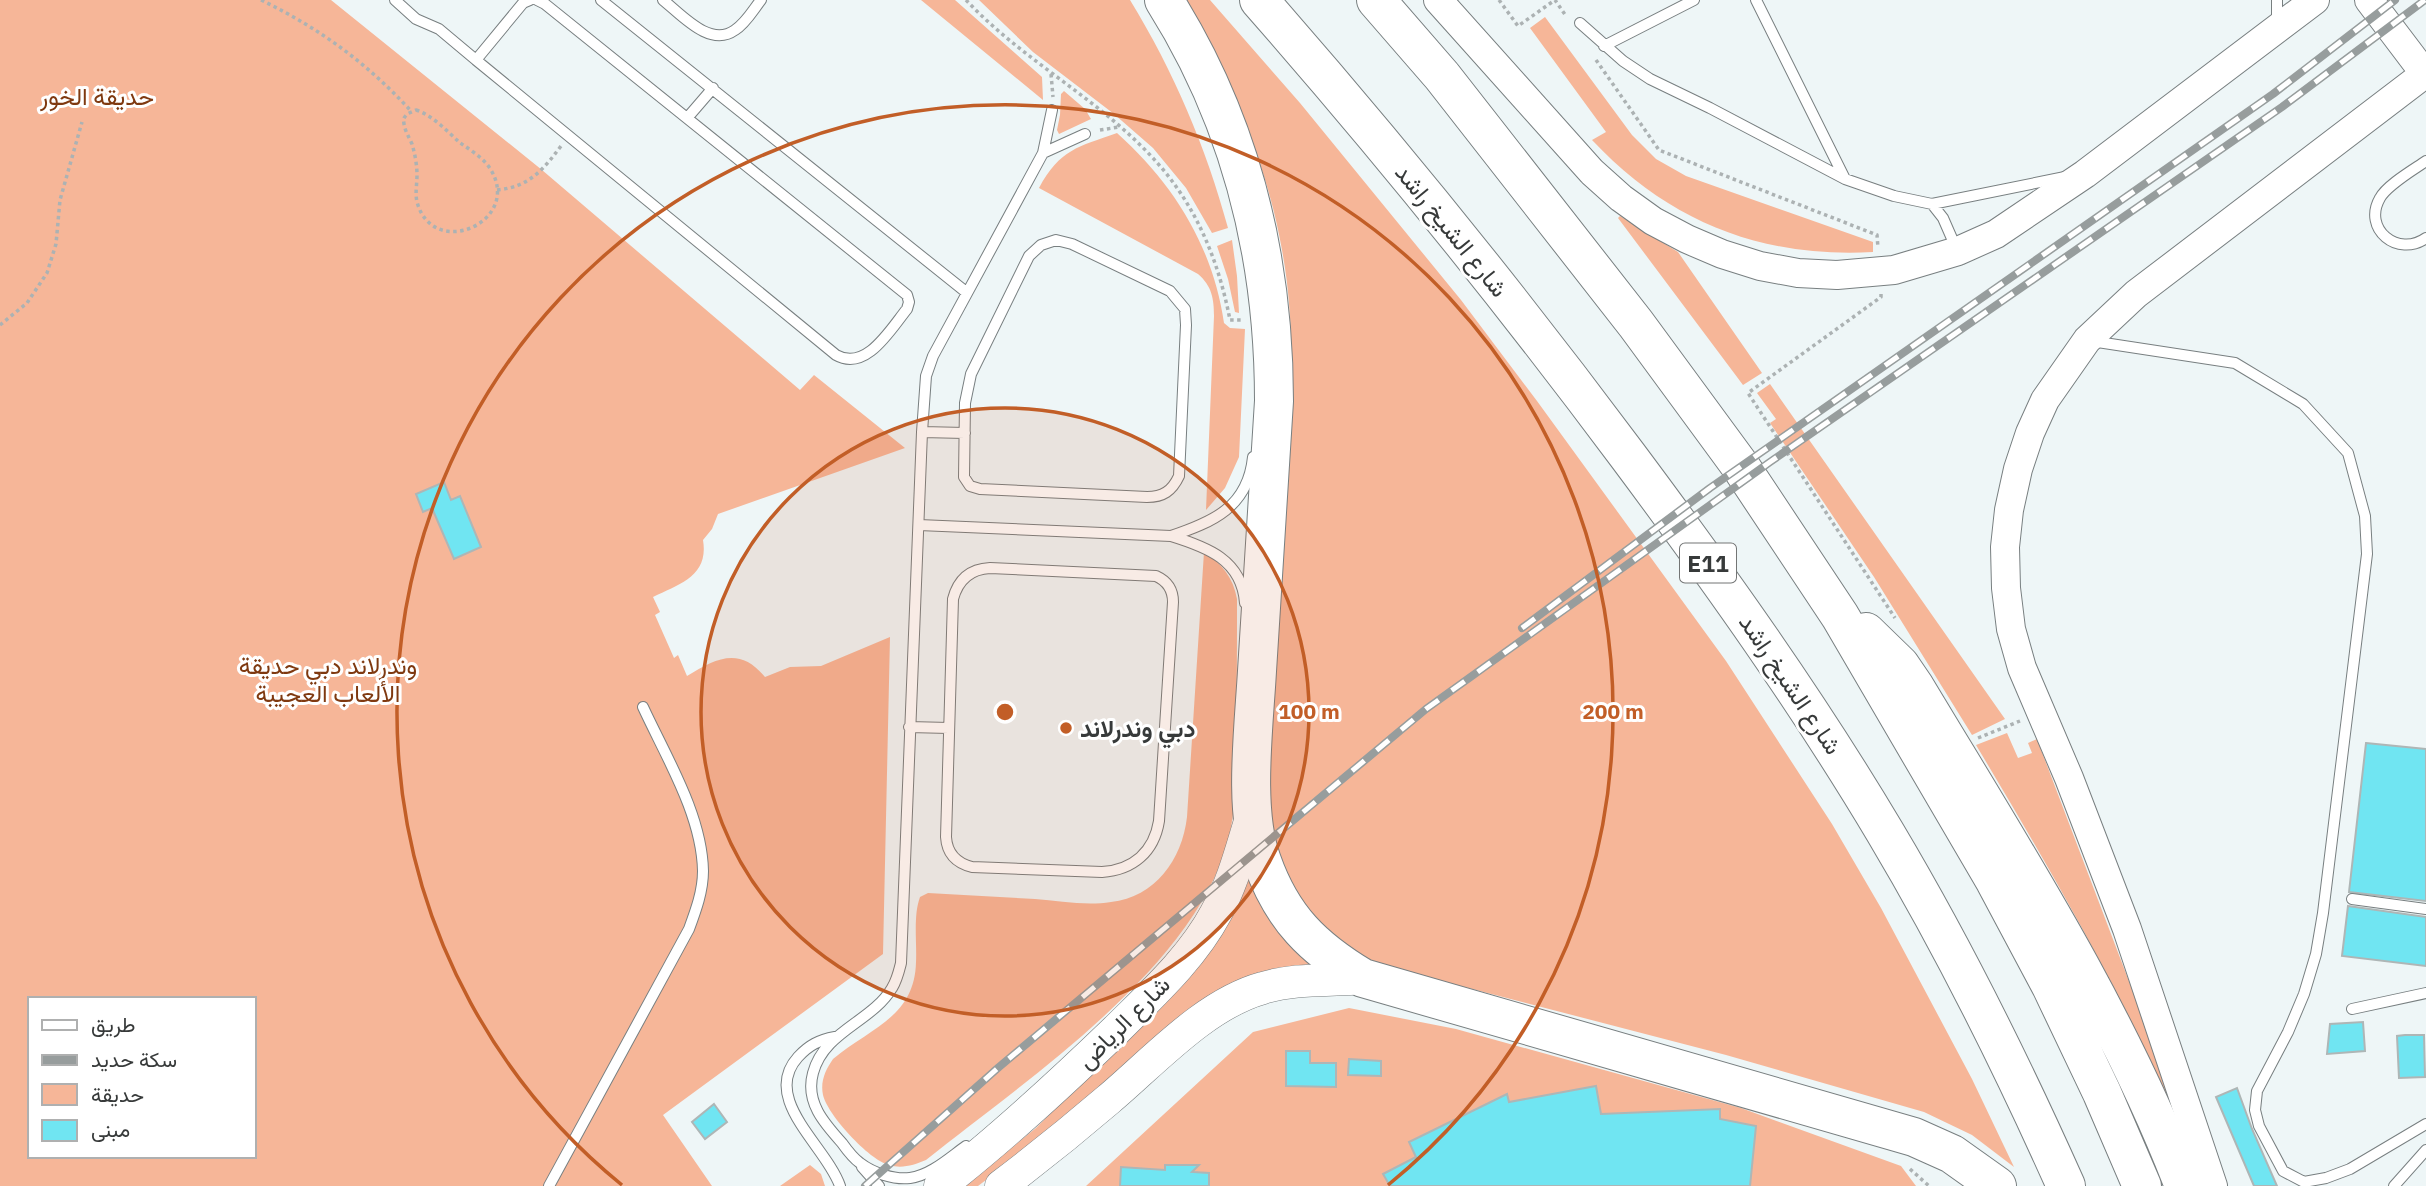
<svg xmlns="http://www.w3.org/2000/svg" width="2426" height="1186" viewBox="0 0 2426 1186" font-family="'IBM Plex Sans',Vazirmatn,sans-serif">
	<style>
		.green { fill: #f6b698; fill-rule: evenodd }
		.building { fill: #70e5f2; stroke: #aeb6b6; stroke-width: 2 }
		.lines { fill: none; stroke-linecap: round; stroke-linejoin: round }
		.service-casing { stroke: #787f80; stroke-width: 12 }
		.tertiary-casing { stroke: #787f80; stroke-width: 30 }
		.secondary-casing { stroke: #787f80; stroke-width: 33 }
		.motorway-casing { stroke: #787f80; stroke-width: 40 }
		.path { stroke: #acb2b3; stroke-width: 3.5; stroke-dasharray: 3.5 3.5; stroke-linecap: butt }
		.service { stroke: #fff; stroke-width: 10 }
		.tertiary { stroke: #fff; stroke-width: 28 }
		.secondary { stroke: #fff; stroke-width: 32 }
		.motorway { stroke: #fff; stroke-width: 38 }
		.rail-casing { stroke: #979d9d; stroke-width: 8 }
		.rail { stroke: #fff; stroke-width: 5; stroke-dasharray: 16; stroke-linecap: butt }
		.ring { fill: none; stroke: #c25e27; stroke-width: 3.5 }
		.poi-dot { fill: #c25e27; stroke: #fff; stroke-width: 2.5 }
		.labels { text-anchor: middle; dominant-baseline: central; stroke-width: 6; stroke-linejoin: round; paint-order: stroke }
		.shield { fill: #fff; stroke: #737575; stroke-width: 2 }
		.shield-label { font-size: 23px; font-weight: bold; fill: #373a3a }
		.park-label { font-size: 24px; fill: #7f3910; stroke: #fff }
		.street-label { font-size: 24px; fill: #373a3a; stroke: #fff }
		.poi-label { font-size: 24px; font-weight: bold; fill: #373a3a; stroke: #fff; text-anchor: start }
		.centre { fill: #c25e27; stroke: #fff; stroke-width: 3.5 }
		.ring-label { font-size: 21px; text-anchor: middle; font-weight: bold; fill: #c25e27; stroke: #fff; stroke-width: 6; stroke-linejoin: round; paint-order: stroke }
	</style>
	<rect width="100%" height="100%" fill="#eef6f7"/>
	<path class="green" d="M0,0H331L542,170L800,390L814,375L905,448L718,514L712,529L703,540C709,576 680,584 653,597L660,612L655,615L674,658L678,655L687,676C716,658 740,646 765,677L790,667L821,666L890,637L883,954L663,1115L712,1186H0ZM30,999H254V1156H30Z
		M921,0H955L1042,77L1043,100Z
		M979,0H1130C1174,72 1206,147 1228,228L1212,233L1186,188L1153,148L1114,114L1033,52Z
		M1186,0H1210L1300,103L1461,300L1537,401L1726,661L1832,824L1881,908L1972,1079L2014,1167L1972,1135L1924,1112L1726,1055L1380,965C1334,943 1295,906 1278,857C1274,843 1272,828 1269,814C1271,702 1281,589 1287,477C1291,402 1296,324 1282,250C1266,160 1230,80 1186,0Z
		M1545,17L1632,135L1656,159L1686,176L1873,242V252C1761,258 1669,222 1592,140L1606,132L1530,28Z
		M1064,91L1085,109L1091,119L1059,134L1057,130L1060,115L1061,94Z
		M1117,133C1174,184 1213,247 1224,323L1230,328L1245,329L1239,457L1225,488L1206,510L1214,316C1214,299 1212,286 1198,274L1039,188C1060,149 1078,147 1117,133Z
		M1620,216L1678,252L1762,373L1743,385L1618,218Z
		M1232,240L1237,276L1239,313L1235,312L1228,279L1217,246Z
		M1770,384L2005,719L1972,735L1874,577L1770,423L1776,419L1757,393Z
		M1204,552C1222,564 1233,577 1237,599C1237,643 1237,687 1236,731C1236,763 1237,795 1231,827C1207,960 1027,1079 926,1160C914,1165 902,1169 889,1165C869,1160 827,1114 823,1095C820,1081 826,1069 833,1059C870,1028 915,1017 916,962C917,942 913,916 920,897L928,893C963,895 999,897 1035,899C1060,901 1086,906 1111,902C1155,897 1182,860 1187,817Z
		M2007,733L2018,758L2032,753L2028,743L2037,739L2182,1121L2178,1122C2121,991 2049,867 1976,745Z
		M1249,880L1273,924L1311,964L1277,968L1257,976L978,1186H964L1036,1128L1203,960L1229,922Z
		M1349,1008L1456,1029L1741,1108L1901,1166L1916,1186H1086L1253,1032Z
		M810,1165L821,1174L825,1186H780Z"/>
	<path class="building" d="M444,482L451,500L460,496L481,547L454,559L432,508L423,512L416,494Z
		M2366,743L2426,749V901L2349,892Z
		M2348,906L2426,917V966L2342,956Z
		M2363,1022L2365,1051L2327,1054L2330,1024Z
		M2405,1035H2424L2425,1077L2399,1078L2397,1036Z
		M1286,1051H1310V1063H1336V1087L1286,1086Z
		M1349,1059L1381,1061V1076L1348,1075Z
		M1596,1086L1601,1114L1720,1109V1119L1756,1126L1750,1186H1390L1383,1174L1416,1157L1409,1142L1507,1094L1509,1102Z
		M2237,1088L2252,1129L2277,1186H2254L2216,1097Z
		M714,1104L727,1122L705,1139L692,1122Z
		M1165,1165H1199L1192,1172L1209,1173V1186H1120L1121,1167L1165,1170Z"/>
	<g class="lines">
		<defs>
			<path id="service" d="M395,0L416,19L439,29L476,60
				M530,0L523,3L476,60L836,355C866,372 890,330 907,309L909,302L907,295L545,4L537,0
				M601,0L966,292
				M663,0C682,15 710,48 735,30C746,23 753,10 761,0
				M1756,0L1845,179
				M1580,23L1623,61L1650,79L1710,108L1845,179L1894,196L1932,204L2065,177
				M2277,25V0
				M1604,46L1694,0
				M688,117L713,88
				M1043,153L1085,134
				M2426,161C2413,170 2387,185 2380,198C2362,229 2398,258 2426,238
				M1932,204L1943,218L1957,250
				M1056,240L1072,244L1170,291L1185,309L1186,325L1179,476C1172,491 1163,497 1147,497L980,489L970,486L964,477L965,403L971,374L1029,256L1041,245Z
				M2091,341L2235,363L2303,404L2348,453L2365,516L2367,554L2323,913L2316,954L2304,994L2288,1032L2257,1091L2255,1110L2259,1126L2283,1171L2304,1182L2326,1178L2350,1169L2426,1124
				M922,432L965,433
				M919,525L1171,536C1207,547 1242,560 1245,603
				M1171,536C1213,522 1248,507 1253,457
				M990,568L1156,576C1167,581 1173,589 1173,602L1159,821C1154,852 1133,870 1102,872L972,867C956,863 947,853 946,837L953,599C958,580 970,569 990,568Z
				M909,727L949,728
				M2352,899L2426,909
				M2352,1009L2426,993
				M835,1037C819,1040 809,1045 798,1057C760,1099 827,1147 840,1186
				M966,1146C949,1158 931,1175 910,1178C894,1180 873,1173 860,1163C853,1158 847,1150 842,1143C824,1123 805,1102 813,1073C824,1031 872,1022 892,988C897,980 899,971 901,963L922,432L926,376L933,356L1043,153L1052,110
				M862,1167L879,1186
				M549,1186L689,929C696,910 703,891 703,871C702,815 666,757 643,707
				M2394,1186L2426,1150"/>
			<path id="tertiary" d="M1438,0L1592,172L1621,198L1653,221L1687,239L1722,254L1760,266L1798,273L1837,275L1894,270L1958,251L1996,234L2085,174L2315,0
				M2369,0L2425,74
				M2213,1186L2127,929L2069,778L2022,668L2011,629L2006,588L2005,547L2009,510L2018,469L2030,433L2045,400L2087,340L2136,294L2426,73"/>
			<path id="secondary" d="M940,1186C1002,1138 1060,1084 1116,1030C1152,994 1192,958 1216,913C1233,883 1241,850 1251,818
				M1001,1186C1038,1158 1074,1129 1109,1099C1154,1061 1205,1004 1263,988C1295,978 1330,981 1363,978"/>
			<path id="motorway" d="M1164,0C1241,122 1274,258 1274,401C1269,491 1263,581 1257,671C1254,726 1243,811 1262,861C1282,918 1313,948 1363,978L1914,1137L1952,1154L1997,1186
				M1259,0C1388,147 1511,299 1628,456C1719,578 1807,701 1885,832C1953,946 2012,1065 2066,1186
				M1376,0L1442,76L1636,324L1741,467L1840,616L1995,881L2051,986L2102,1093L2142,1186
				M1866,632L1900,665L1915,687C2013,850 2116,1009 2184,1186"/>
		</defs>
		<use href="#service" class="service-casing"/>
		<use href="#tertiary" class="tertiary-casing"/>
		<use href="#secondary" class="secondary-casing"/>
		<use href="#motorway" class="motorway-casing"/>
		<path class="path" d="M261,0C319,28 367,63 411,111
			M966,0C1024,62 1105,102 1160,166C1198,210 1219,263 1230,320H1242
			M1499,0L1518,26L1555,0L1566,16
			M1596,60L1659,150L1877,235L1878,248
			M1051,74L1053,97
			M416,110C432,115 447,131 459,142C470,150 484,158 491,170C522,222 433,261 417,202C415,193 417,184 417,175C417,165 415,154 412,144C409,137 405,131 404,124C403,118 404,118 407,114Z
			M1100,130L1119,127
			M497,190C529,187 543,170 561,146
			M1881,294V297L1748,393L1895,618
			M0,325L27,303L47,273L56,244L60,200L82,122
			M1978,738L2020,721
			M1910,1169L1929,1186"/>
		<use href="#service" class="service"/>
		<use href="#tertiary" class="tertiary"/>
		<use href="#secondary" class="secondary"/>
		<use href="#motorway" class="motorway"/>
		<defs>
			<path id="rail" d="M1522,628L1710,488L2273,94L2395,0
				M865,1186L999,1067L1426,709L1770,462L2282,107L2425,0"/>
		</defs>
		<use href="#rail" class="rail-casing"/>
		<use href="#rail" class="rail"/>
	</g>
	<circle cx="1005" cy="712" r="304" fill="#c25e27" fill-opacity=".12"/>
	<g class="ring">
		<circle cx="1005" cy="712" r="304"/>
		<path d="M622 1185A608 608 0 1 1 1388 1185"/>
	</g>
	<circle class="poi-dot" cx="1066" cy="728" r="7"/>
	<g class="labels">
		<rect class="shield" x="1680" y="543.5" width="56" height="39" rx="5"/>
		<g class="shield-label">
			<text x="1708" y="563">E11</text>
		</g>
		<g class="park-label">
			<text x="97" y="96">حديقة الخور</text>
			<text x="328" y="665">وندرلاند دبي حديقة<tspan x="328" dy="28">الألعاب العجيبة</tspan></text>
		</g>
		<g class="street-label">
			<text transform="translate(1452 230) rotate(51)">شارع الشيخ راشد</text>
			<text transform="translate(1791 684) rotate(56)">شارع الشيخ راشد</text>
			<text transform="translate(1123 1022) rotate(-45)">شارع الرياض</text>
		</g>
		<g class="poi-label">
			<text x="1080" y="728">دبي وندرلاند</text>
		</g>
	</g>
	<circle cx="1005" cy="712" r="10" class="centre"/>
	<g class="ring-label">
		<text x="1309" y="719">100 m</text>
		<text x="1613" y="719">200 m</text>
	</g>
	<rect x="28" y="997" width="228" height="161" fill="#ffffff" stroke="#afb0b0" stroke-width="2"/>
	<rect x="42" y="1020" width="35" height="10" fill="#ffffff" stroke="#afb0b0" stroke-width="2"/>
	<text x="91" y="1032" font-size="21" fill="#373a3a">طريق</text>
	<rect x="42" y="1055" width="35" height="10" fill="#979d9d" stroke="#afb0b0" stroke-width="2"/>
	<text x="91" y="1067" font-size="21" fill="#373a3a">سكة حديد</text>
	<rect x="42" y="1084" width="35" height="21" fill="#f6b698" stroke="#afb0b0" stroke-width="2"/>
	<text x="91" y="1102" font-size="21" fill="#373a3a">حديقة</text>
	<rect x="42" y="1120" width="35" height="21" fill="#70e5f2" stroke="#afb0b0" stroke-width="2"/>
	<text x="91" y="1137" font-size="21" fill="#373a3a">مبنى</text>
</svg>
